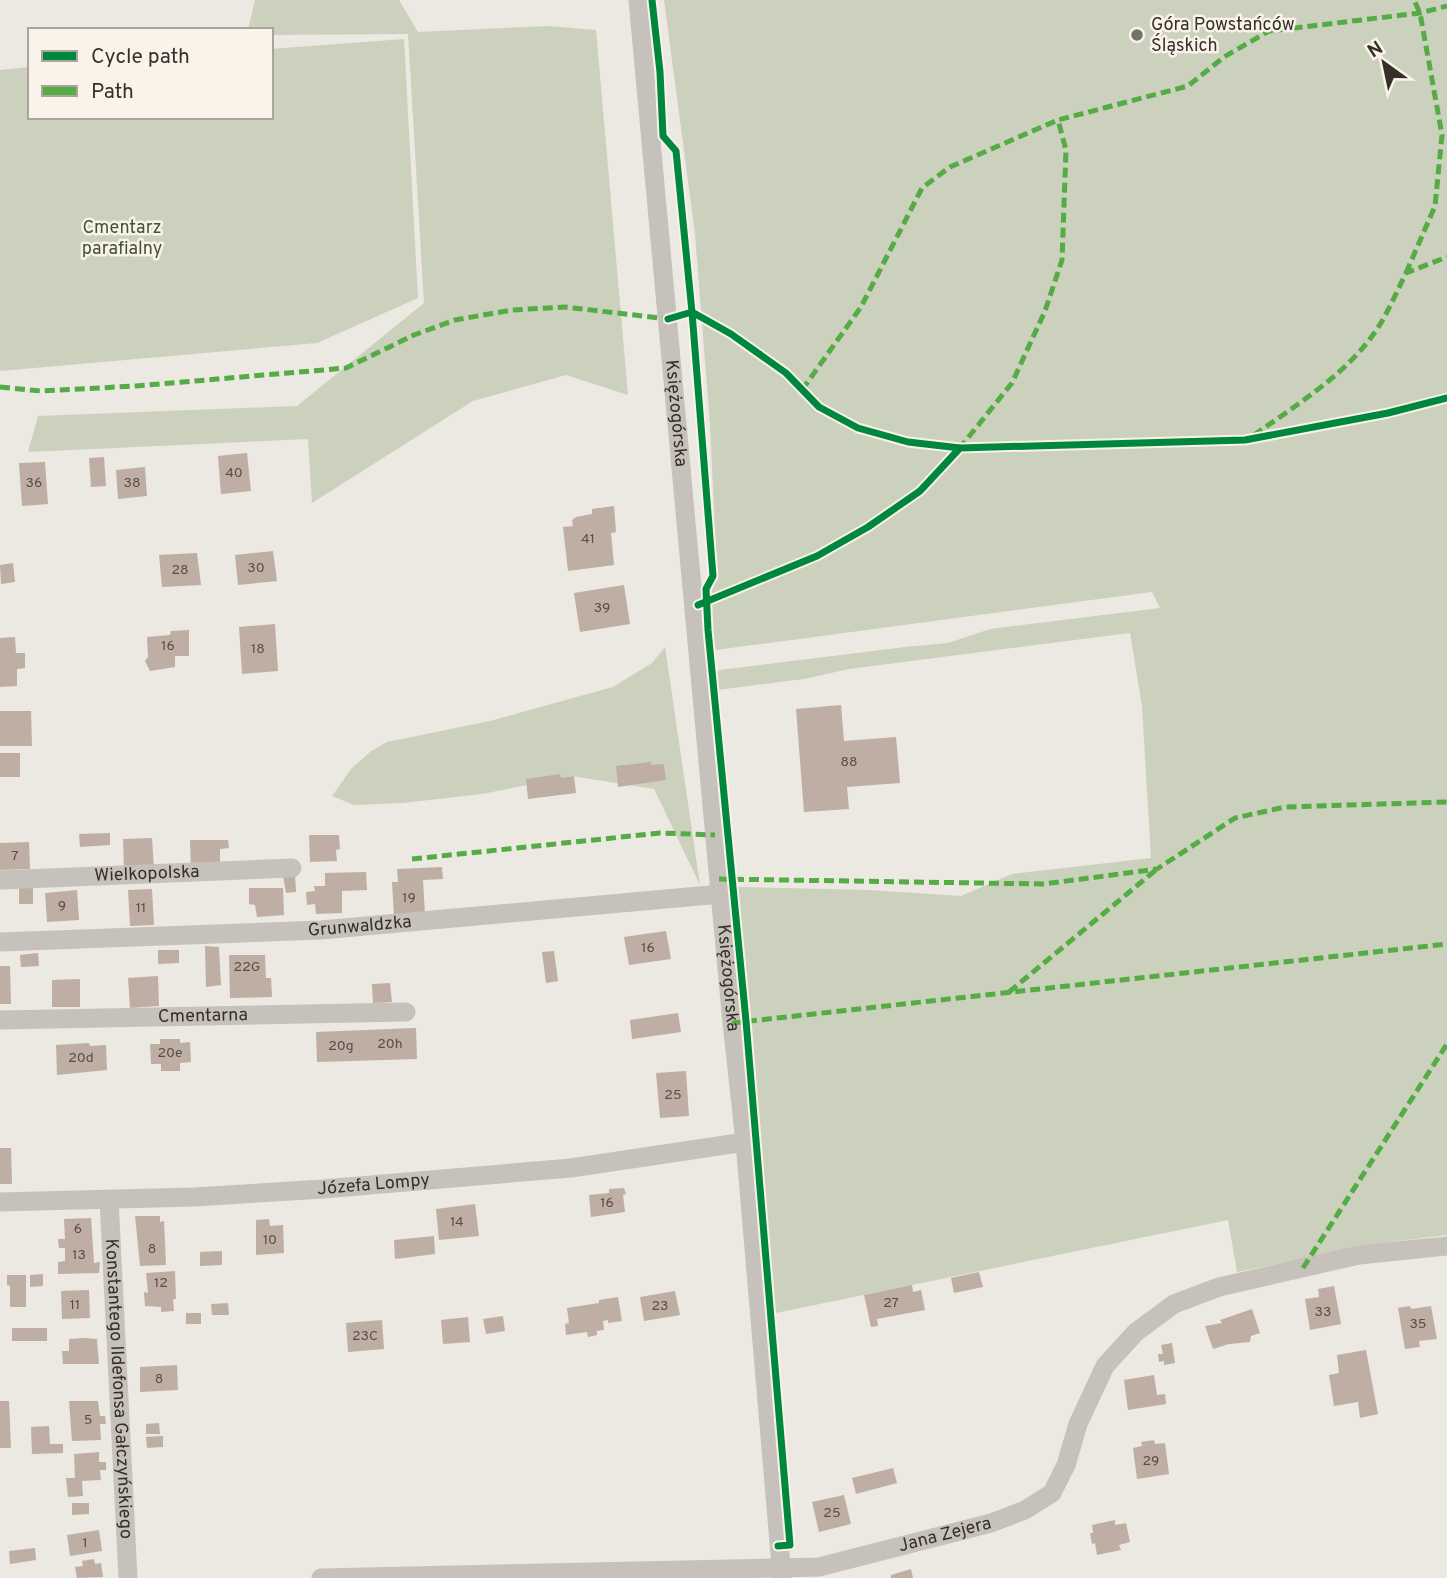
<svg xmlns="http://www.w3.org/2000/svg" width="1447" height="1578" viewBox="0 0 1447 1578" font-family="Overpass,sans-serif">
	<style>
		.green { fill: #ccd1bd }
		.building { fill: #bfaea4 }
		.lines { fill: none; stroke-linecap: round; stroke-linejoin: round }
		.minor { stroke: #c6c1bb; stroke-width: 19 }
		.quiet { stroke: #55ab44; stroke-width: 5; stroke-dasharray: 10 5; stroke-linecap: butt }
		.cycleway-casing { stroke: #f9f3ea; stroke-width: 11 }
		.cycleway { stroke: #00873e; stroke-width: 7 }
		.poi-dot { fill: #766f6a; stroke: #f9f3ea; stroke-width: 2.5 }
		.labels { text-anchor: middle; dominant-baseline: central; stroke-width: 5; stroke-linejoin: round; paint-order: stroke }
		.number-label { font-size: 14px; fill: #584e48 }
		.poi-label { font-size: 18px; fill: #362e29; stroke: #f9f3ea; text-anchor: start }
		.park-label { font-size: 18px; fill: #43532e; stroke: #f9f3ea }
		.street-label { font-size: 18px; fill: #362e29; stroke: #f9f3ea }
	</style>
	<rect width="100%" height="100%" fill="#ece8e2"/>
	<path class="green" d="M255,0H399L418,32L548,26L596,30L628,395L566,375L473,401L312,503L308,439L28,452L38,416L297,406L424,303L408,34L271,35V30H248Z
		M664,0H1447V1235L1376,1244L1237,1272L1228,1220L771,1314L737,887L869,890L961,896L1012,874L1151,858L1142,706L1130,633L849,669L804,679L717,690L716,678L719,670L905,647L948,643L990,629L1160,608L1152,592L716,650C706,630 708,596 717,576L710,425L695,234Z
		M404,39L418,298L317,343L0,371V70L30,67V117H271V49Z
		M665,647L700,885L654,789L572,776L482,794L403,803L354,805L332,796L351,769L370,752L387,742L490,721L613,687L652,663Z"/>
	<path class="building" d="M247,453L251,491L221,494L218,456Z
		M104,457L106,486L91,487L89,458Z
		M45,462L48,504L22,506L19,463Z
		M145,467L147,496L118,499L116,470Z
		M614,506L616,532L611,533L614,565L568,571L563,527L573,526L572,520L576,517L592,514V509Z
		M273,551L277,581L238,585L235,555Z
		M197,553L201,585L162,587L159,555Z
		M13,563L15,582L1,584L0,565Z
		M624,585L630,624L580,632L574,593Z
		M275,624L278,671L242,674L239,627Z
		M189,630V656H175V667L150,671L145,661L148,657L147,637L170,635L171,631Z
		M15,637L16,653H25V668L17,669V686L0,687V638Z
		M841,705L844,741L896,737L900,783L847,787L849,809L804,812L796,709Z
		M0,711H31L32,746H0Z
		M0,753H20V777H0Z
		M651,762V765L664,764L666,780L618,787L616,766Z
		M560,774L561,778L574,776L576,793L528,799L526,779Z
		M110,833V845L80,847L79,834Z
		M309,835H339L340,849L336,850L337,861L310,862Z
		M152,838L154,869L124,871L123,839Z
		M190,840H228L229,848L220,849V867L191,869Z
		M29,842L30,869L0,870V843Z
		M442,867L443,879L423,880L425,915L394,917L392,882H398L397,869Z
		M366,872L367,890L342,891V913L316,914L315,904L307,905L306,892L315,891L314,886H325V873Z
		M295,874L296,892L286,893L283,875Z
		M19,887H33V904H19Z
		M249,888H283L284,915L257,917L255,905L249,904Z
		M152,889L154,925L130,926L128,890Z
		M77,890L79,920L47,922L45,893Z
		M666,931L671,959L629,965L624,937Z
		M205,946L219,947L221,985L206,987Z
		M158,950H179V963L158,964Z
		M554,951L558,981L546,983L542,952Z
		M38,953L39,966L21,967L20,955Z
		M229,955H265L266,978H271L272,997L230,998Z
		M0,966H10L11,1004H0Z
		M158,976L159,1006L130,1008L128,978Z
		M80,979V1007H52V980Z
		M390,983L392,1002L373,1003L372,984Z
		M678,1013L681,1032L632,1039L630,1020Z
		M416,1028L417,1059L317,1062L316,1032Z
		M160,1039H180V1043L190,1042L191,1062L180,1063V1071H161V1064H151L150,1044H160Z
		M89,1043L90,1046L106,1045L107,1070L57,1075L56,1045Z
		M686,1071L689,1116L660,1118L656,1073Z
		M0,1148H11L12,1184H0Z
		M624,1188L626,1194L623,1195L625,1212L591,1217L589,1195L609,1193V1189Z
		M475,1204L479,1236L439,1240L436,1209Z
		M135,1216H160V1222L164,1221L166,1265L140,1266Z
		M91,1218L94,1263L100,1262L99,1273L58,1274V1262L65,1261V1248H59L58,1239H65L64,1219Z
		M269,1219L270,1226L283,1225L284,1253L256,1255V1220Z
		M434,1236L435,1254L395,1259L394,1240Z
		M222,1251V1265L200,1266V1252Z
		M175,1271L176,1299H173L174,1311L161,1312V1307L145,1306L144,1292L148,1293L146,1273Z
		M979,1272L983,1287L954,1293L951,1278Z
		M43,1274V1286L30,1287V1275Z
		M7,1275H26V1307H10V1286L7,1285Z
		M912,1285L913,1292L921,1290L925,1310L877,1319L878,1326L871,1327L864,1295Z
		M1334,1286L1341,1324L1310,1330L1305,1299L1319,1297L1318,1289Z
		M89,1290L90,1318L62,1319L61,1291Z
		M675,1291L680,1315L644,1321L640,1297Z
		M618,1297L622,1321L608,1323V1320L603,1321L604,1330L597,1331V1335L588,1337L587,1332L566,1335L565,1324L569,1323L567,1308L599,1303V1300Z
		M228,1303L229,1315H212L211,1304Z
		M1410,1306L1411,1309L1431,1306L1437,1339L1419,1341L1420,1347L1405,1349L1398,1308Z
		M1252,1309L1260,1333L1251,1336L1250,1342L1229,1344L1213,1349L1205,1326L1222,1323L1220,1320Z
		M186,1313H201V1324H186Z
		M503,1316L505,1331L486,1334L483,1319Z
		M468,1317L470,1342L443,1344L441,1320Z
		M382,1320L384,1349L348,1352L346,1323Z
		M12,1328H47V1341H12Z
		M85,1338L97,1339L99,1364H63L62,1351H69V1339Z
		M1172,1343L1175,1363L1164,1365V1361L1159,1362L1158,1354H1163L1161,1345Z
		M1366,1350L1378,1414L1360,1418L1358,1402L1334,1406L1329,1375L1339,1373L1337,1355Z
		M177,1365L178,1390L140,1392V1367Z
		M1154,1375L1157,1395L1165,1394L1166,1404L1128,1410L1124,1380Z
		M0,1401H9L11,1448H0Z
		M69,1401H98L100,1416H105L106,1424H100L101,1440L72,1441Z
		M159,1423L160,1434H146V1424Z
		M49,1426L50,1444H63V1453L32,1454L31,1427Z
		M163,1436V1447L147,1448L146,1437Z
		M1154,1440L1155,1444L1165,1443L1169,1474L1137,1479L1133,1448L1142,1446L1141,1442Z
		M99,1452V1462H106V1470H100L101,1480L82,1481L83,1496L68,1497L66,1478H75L74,1454Z
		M893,1468L897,1483L856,1494L852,1478Z
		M844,1495L851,1524L819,1532L812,1502Z
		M72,1503H89V1514L72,1515Z
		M1115,1520V1525L1126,1523L1130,1542L1119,1545L1121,1550L1097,1555L1095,1543L1092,1544L1090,1533H1093L1092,1525Z
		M99,1530L102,1551L70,1556L67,1535Z
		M35,1548L36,1560L10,1564L9,1551Z
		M94,1559L95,1564L101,1563L103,1577L77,1578L75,1567L83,1566L82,1561Z
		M911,1569L913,1578H891V1575Z"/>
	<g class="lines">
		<g class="minor">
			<path id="s1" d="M638,0L732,1023L745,1142L782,1578"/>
			<path id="s2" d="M0,880L292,868"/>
			<path id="s3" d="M0,942L321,930L721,894"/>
			<path id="s4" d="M0,1020L406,1012"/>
			<path id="s5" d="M109,1200L128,1578"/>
			<path id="s6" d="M0,1202L194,1197L323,1189L571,1168L745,1142"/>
			<path id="s7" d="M321,1578L819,1567L991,1523L1025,1510L1052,1493L1066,1465L1078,1424L1105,1366L1136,1332L1174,1304L1219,1287L1359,1255L1447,1246"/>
		</g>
		<path class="quiet" d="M1406,273L1435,206L1442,135L1420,13L1414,0
			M0,387L41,391L136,386L346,368L414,335L455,320L512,310L565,307L668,319L673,317
			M802,390L861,307L922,188L950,167L1058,120
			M1254,435C1298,404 1350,372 1379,326C1389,310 1397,291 1406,273L1447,257
			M959,449L1012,383L1045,311L1062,260L1066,150L1058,120L1188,86L1224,57L1269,31L1420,13L1447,6
			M412,859L660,833L715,835
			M719,879L1044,884L1157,869L1235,818L1285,807L1447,802
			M1009,992L1157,869
			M732,1023L1447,944
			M1303,1268L1447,1044"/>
		<defs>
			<path id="cycleway" d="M652,0L660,72L663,136L676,151L692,312L713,576L706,589L708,630L746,1021L790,1545L778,1546
				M668,319L692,312L731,334L786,373L819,407L858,428L908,442L960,448L1245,440L1388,413L1447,398
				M698,605L817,556L868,527L920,491L960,448"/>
		</defs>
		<use href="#cycleway" class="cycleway-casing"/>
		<use href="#cycleway" class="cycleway"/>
	</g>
	<circle class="poi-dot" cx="1137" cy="35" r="7"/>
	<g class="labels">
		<g class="number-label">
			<text x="234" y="473">40</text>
			<text x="34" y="483">36</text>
			<text x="132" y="483">38</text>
			<text x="588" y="539">41</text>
			<text x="256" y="568">30</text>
			<text x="180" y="570">28</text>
			<text x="602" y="608">39</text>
			<text x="168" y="646">16</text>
			<text x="258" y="649">18</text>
			<text x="849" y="762">88</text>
			<text x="15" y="856">7</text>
			<text x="409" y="898">19</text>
			<text x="62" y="906">9</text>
			<text x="141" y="908">11</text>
			<text x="648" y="948">16</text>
			<text x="247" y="967">22G</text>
			<text x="390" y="1044">20h</text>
			<text x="341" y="1046">20g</text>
			<text x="170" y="1053">20e</text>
			<text x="81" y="1058">20d</text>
			<text x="673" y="1095">25</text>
			<text x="607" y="1203">16</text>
			<text x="457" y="1222">14</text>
			<text x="78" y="1229">6</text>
			<text x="270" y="1240">10</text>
			<text x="152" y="1249">8</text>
			<text x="79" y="1255">13</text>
			<text x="161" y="1283">12</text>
			<text x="891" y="1303">27</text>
			<text x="75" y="1305">11</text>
			<text x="660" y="1306">23</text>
			<text x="1323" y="1312">33</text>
			<text x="1418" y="1324">35</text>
			<text x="365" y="1336">23C</text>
			<text x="159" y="1379">8</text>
			<text x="88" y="1420">5</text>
			<text x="1151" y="1461">29</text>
			<text x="832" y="1513">25</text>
			<text x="85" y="1543">1</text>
		</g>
		<g class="poi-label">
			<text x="1151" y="25">Góra Powstańców<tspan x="1151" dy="21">Śląskich</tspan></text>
		</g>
		<g class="park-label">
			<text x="122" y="228">Cmentarz<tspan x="122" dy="21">parafialny</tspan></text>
		</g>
		<g class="street-label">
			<text stroke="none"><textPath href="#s1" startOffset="415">Księżogórska</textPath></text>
			<text stroke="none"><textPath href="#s2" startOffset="147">Wielkopolska</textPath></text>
			<text stroke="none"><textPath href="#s3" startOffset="360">Grunwaldzka</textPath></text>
			<text stroke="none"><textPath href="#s1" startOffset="982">Księżogórska</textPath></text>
			<text stroke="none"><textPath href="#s4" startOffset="203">Cmentarna</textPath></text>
			<text stroke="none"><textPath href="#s6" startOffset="374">Józefa Lompy</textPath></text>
			<text stroke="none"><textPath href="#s5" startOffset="189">Konstantego Ildefonsa Gałczyńskiego</textPath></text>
			<text stroke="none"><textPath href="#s7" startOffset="628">Jana Zejera</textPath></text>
		</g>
	</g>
	<rect x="28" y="28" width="245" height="91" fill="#f9f3ea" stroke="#aba49d" stroke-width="2"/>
	<rect x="42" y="51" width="35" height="10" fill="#00873e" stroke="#aba49d" stroke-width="2"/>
	<text x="91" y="63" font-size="21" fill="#362e29">Cycle path</text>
	<rect x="42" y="86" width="35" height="10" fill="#55ab44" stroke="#aba49d" stroke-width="2"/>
	<text x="91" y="98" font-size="21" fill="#362e29">Path</text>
	<g transform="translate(1384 63) rotate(327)" stroke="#f9f3ea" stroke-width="5" paint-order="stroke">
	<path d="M0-5L12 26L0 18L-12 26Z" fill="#362e29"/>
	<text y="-10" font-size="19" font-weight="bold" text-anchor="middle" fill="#362e29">N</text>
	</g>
</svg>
